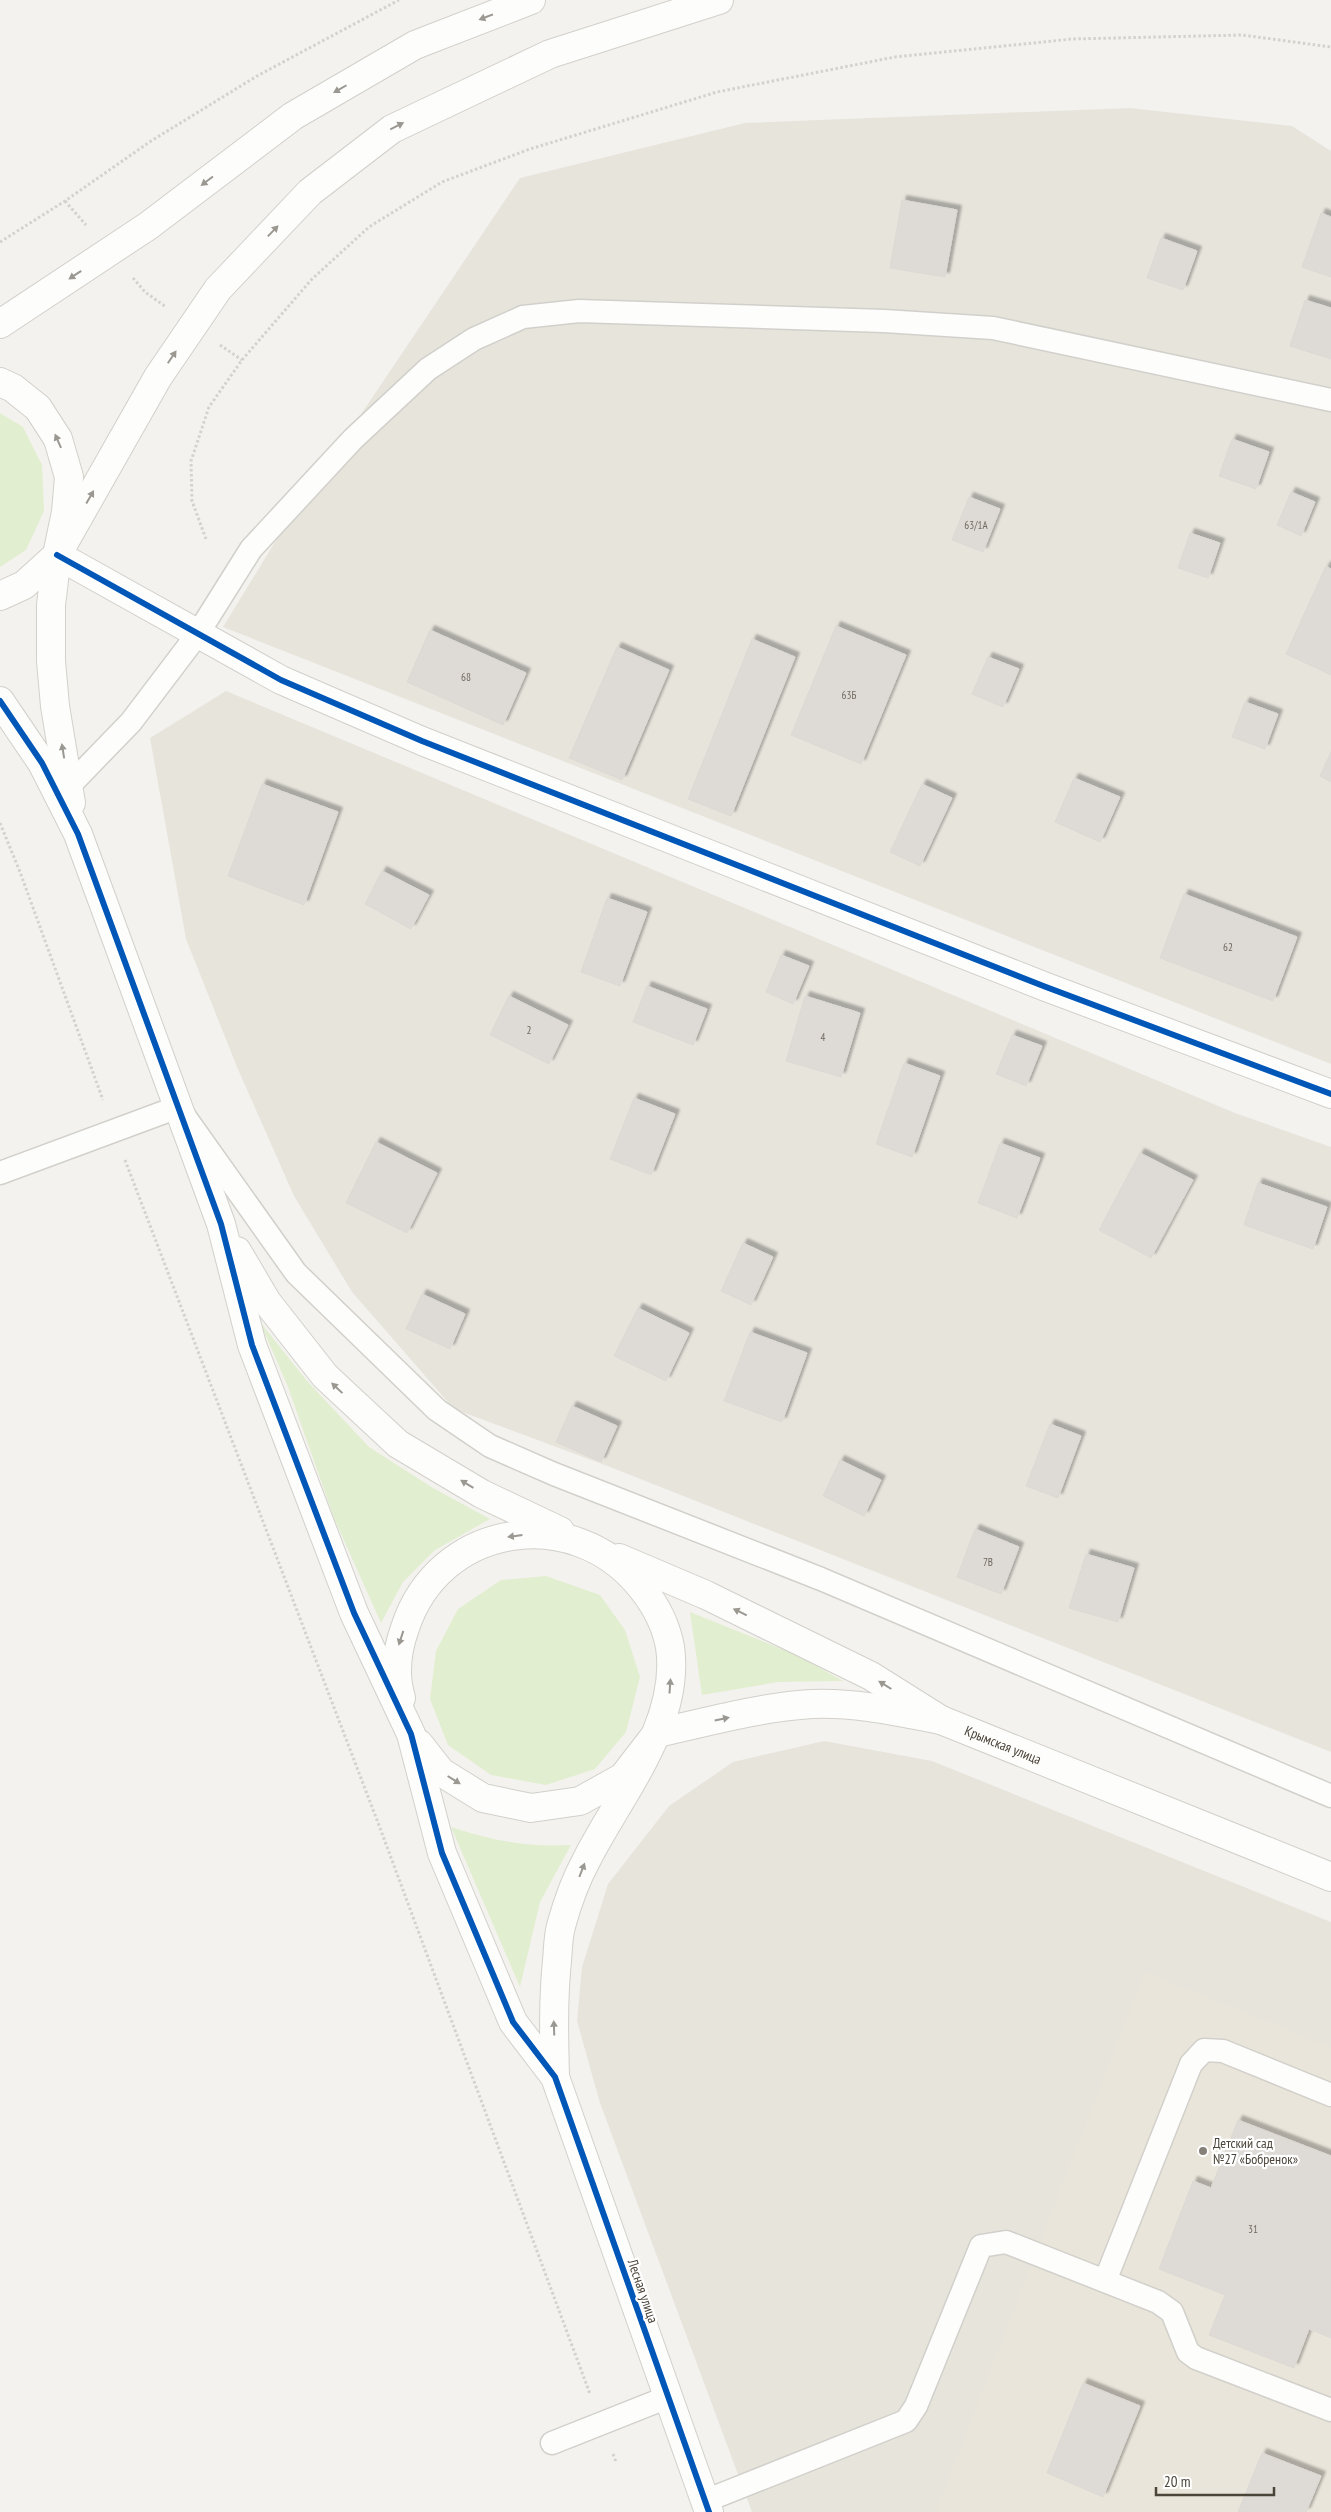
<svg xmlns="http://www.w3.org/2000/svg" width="1331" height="2512" viewBox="0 0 1331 2512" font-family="'PT Sans Narrow',sans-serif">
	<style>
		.residential { fill: #e7e4dc }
		.education { fill: #eae5da }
		.green { fill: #e1eecf }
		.building { fill: #dedbd6; stroke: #dcd9d4; filter: url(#shadow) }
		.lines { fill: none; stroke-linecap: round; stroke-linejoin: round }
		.service-casing { stroke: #d2d0cb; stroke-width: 25 }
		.minor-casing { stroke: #d2d0cb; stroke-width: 30 }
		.tertiary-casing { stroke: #d2d0cb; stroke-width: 30 }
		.path { stroke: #d3d2cc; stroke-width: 3; stroke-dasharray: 2.5 2.5; stroke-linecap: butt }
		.service { stroke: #fdfdfc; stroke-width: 22 }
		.minor { stroke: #fdfdfc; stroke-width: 28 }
		.tertiary { stroke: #fdfdfc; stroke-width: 28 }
		.cycleway-casing { stroke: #fff; stroke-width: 9 }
		.cycleway { stroke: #0057b8; stroke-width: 6 }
		.oneway { fill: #9b9791 }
		.poi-dot { fill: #868178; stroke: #fff; stroke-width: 2 }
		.labels { text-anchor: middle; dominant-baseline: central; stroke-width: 4.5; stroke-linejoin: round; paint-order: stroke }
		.number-label { font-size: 11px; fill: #706a61 }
		.street-label { font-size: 14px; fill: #4b4439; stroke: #fff }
		.poi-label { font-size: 14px; fill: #4b4439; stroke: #fff; text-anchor: start }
	</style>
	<defs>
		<filter id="shadow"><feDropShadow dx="4.5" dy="-4.5" stdDeviation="1" flood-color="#0004"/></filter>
	</defs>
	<rect width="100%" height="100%" fill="#f4f2ee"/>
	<path class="residential" d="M1130,108L1292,126L1331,151V1064L223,627L275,542L520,178L745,123Z
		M226,691L1235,1113L1331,1147V1752L610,1467L454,1409L352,1292L294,1196L237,1067L186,939L150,738Z
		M824,1741L932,1761L1331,1922V2512H752L600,2103L577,2021L582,1967L608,1884L669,1806L733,1762Z"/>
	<path class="education" d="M1145,1972L1331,2048V2512H936Z"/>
	<path class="green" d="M0,413L23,427L42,465L44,511L26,550L0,567Z
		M260,1322L307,1381L369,1447L433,1488L490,1519L435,1550L403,1582L381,1623L334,1518L288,1387Z
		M546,1576L600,1595L625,1630L640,1677L626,1732L595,1769L546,1785L491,1775L448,1745L430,1699L436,1651L458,1609L501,1580Z
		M690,1612L799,1656L843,1681L778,1682L702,1695Z
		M451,1827C495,1841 524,1847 571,1845L540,1902L520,1987Z"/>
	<path class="building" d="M902,200L957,210L945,277L890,268Z
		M1321,213L1331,217V277L1302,267Z
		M1161,238L1197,251L1183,290L1147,278Z
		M1305,300L1331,308V359L1290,346Z
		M1232,439L1269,452L1256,489L1219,476Z
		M1291,492L1315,502L1301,536L1277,525Z
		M969,497L1000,509L983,552L952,540Z
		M1190,533L1220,543L1208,578L1178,568Z
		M1326,566L1331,569V675L1286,654Z
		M836,626L906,655L861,764L791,735Z
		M430,630L526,673L503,725L407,682Z
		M752,639L795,657L731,816L688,799Z
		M617,647L669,670L622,780L569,758Z
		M988,657L1019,669L1003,707L972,694Z
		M1245,702L1278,714L1265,749L1232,737Z
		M1331,752V782L1320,776Z
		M1074,778L1120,797L1100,842L1055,822Z
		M262,784L338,812L304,905L228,876Z
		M922,784L952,798L920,866L890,852Z
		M382,871L429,895L411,929L365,904Z
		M1184,894L1297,937L1273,1001L1160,958Z
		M607,898L647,912L620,986L581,972Z
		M781,955L809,966L793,1004L766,992Z
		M647,986L707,1009L693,1045L633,1022Z
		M509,996L568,1025L549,1064L490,1035Z
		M805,996L860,1013L841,1077L786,1061Z
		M1012,1035L1042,1046L1026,1086L996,1074Z
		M904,1063L940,1076L912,1157L876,1144Z
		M634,1098L675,1114L651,1175L610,1159Z
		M376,1142L437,1173L407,1233L346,1203Z
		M1000,1143L1040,1158L1017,1218L978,1203Z
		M1140,1153L1193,1180L1151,1258L1099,1230Z
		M1258,1183L1327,1207L1313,1249L1244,1225Z
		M743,1243L773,1257L751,1305L721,1291Z
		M422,1294L465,1314L450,1349L406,1329Z
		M638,1308L689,1333L666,1381L614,1356Z
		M750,1332L807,1353L782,1422L724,1401Z
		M572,1406L617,1426L601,1462L556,1442Z
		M1050,1424L1081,1436L1058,1498L1026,1486Z
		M840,1460L881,1480L864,1516L823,1496Z
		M975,1529L1019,1547L1001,1594L957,1577Z
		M1086,1554L1134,1568L1118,1622L1069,1608Z
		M1238,2120L1331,2156V2338L1309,2329L1294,2368L1209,2335L1225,2295L1159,2269L1193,2181L1211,2188Z
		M1083,2383L1140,2406L1103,2497L1047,2473Z
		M1262,2453L1321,2476L1306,2512H1238Z"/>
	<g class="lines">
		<defs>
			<path id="service" d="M69,786L131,722L197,635L251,549L353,439L428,369L474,339L523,317L579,311L884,321L993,328L1331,400
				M0,1173L178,1107L296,1273L437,1410L490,1446L554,1474L821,1579L1331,1796
				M1105,2281L1191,2064L1204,2050L1223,2051L1331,2095
				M552,2443L668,2397
				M705,2501L906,2421L916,2406L981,2246L1006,2242L1158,2302L1172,2312L1188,2352L1196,2358L1331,2410"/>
			<path id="minor" d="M57,555L281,680L422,741L1046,987L1331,1094"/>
			<g id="tertiary">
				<path d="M0,324L148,226L293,116L415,45L531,0"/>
				<path d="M0,382L13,388L38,408L58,439L69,477L66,512L57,555L24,585L0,596"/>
				<path d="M0,701L42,763L78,834L221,1224L252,1345L354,1613L411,1734L442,1853L513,2022L555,2077L709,2512"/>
				<path d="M71,803L55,706L51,661V605L57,555L158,377L218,289L310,192L392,129L550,54L719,0"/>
				<path d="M237,1251L267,1302L325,1376L398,1444L482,1494L560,1531"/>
				<path d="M619,1558L706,1595L871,1676L941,1720"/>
				<path d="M401,1698C394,1675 397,1650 405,1628C439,1523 573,1502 641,1587C654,1603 666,1625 670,1647C681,1723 620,1794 587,1859C576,1879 567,1904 561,1926C558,1937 558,1950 557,1961C553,2000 554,2038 555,2077"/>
				<path id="s1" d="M657,1733C708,1722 760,1707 812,1704C855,1702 899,1712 941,1720L1331,1877"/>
				<path d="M419,1744L441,1772L483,1798L531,1808L580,1801L623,1777L657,1733"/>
			</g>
		</defs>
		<use href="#service" class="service-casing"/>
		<use href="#minor" class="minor-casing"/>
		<use href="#tertiary" class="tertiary-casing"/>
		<path class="path" d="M65,201L86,225
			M0,242L65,201L151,141L257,76L399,0
			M133,278L145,292L166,307
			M220,345L242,360
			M206,539L192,501L191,461L209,407L242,360L312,279L369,227L442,182L530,149L717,92L895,57L1072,39L1242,35L1331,47
			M0,823L20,872L103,1100
			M125,1160L380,1828L590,2394
			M613,2454L616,2462"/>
		<use href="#service" class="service"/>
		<use href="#minor" class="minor"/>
		<use href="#tertiary" class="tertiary"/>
		<defs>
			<path id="cycleway" d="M57,555L281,680L422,741L1046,987L1331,1094
				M0,701L42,763L78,834L221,1224L252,1345L354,1613L411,1734L442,1853L513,2022L555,2077L709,2512"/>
		</defs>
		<use href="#cycleway" class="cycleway-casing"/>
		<use href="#cycleway" class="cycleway"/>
	</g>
	<defs><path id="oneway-solid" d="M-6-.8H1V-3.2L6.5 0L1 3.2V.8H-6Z" transform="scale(1.25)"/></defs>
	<g class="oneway">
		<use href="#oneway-solid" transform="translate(486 17) rotate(159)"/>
		<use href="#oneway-solid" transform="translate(340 89) rotate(150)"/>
		<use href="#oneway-solid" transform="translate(397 126) rotate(-27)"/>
		<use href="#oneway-solid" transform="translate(207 181) rotate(143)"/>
		<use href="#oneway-solid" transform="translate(273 231) rotate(-46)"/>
		<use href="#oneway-solid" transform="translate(75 275) rotate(146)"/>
		<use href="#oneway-solid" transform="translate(172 357) rotate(-56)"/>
		<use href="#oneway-solid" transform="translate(58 441) rotate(-114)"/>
		<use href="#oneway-solid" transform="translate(90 497) rotate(-60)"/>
		<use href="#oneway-solid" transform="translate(63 751) rotate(-99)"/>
		<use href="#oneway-solid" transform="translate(337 1388) rotate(-137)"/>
		<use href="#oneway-solid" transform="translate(467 1484) rotate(-149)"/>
		<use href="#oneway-solid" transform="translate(515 1536) rotate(173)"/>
		<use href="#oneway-solid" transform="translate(740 1612) rotate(-154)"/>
		<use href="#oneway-solid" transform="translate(401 1638) rotate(108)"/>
		<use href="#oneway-solid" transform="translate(885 1685) rotate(-148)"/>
		<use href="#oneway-solid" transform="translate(670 1686) rotate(-86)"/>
		<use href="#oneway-solid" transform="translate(722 1719) rotate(-12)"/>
		<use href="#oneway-solid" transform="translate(454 1780) rotate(32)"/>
		<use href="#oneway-solid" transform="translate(582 1870) rotate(-69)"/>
		<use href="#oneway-solid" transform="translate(554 2028) rotate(-92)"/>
	</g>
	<circle class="poi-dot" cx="1203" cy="2151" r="5"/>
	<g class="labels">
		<g class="number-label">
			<text x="976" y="525">63/1А</text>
			<text x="466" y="677">68</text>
			<text x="849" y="695">63Б</text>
			<text x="1228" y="947">62</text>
			<text x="529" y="1030">2</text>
			<text x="823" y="1037">4</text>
			<text x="988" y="1562">7В</text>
			<text x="1253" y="2229">31</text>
		</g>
		<g class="street-label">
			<text stroke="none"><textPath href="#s1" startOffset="355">Крымская улица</textPath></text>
			<text transform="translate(643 2291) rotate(71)">Лесная улица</text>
		</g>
		<g class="poi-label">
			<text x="1213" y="2143">Детский сад<tspan x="1213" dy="16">№27 «Бобренок»</tspan></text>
		</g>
	</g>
	<path d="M1156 2487v8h118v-8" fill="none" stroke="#4b4439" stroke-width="2.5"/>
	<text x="1164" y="2487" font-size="15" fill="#4b4439" stroke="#ffffff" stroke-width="4" paint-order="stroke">20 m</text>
</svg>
